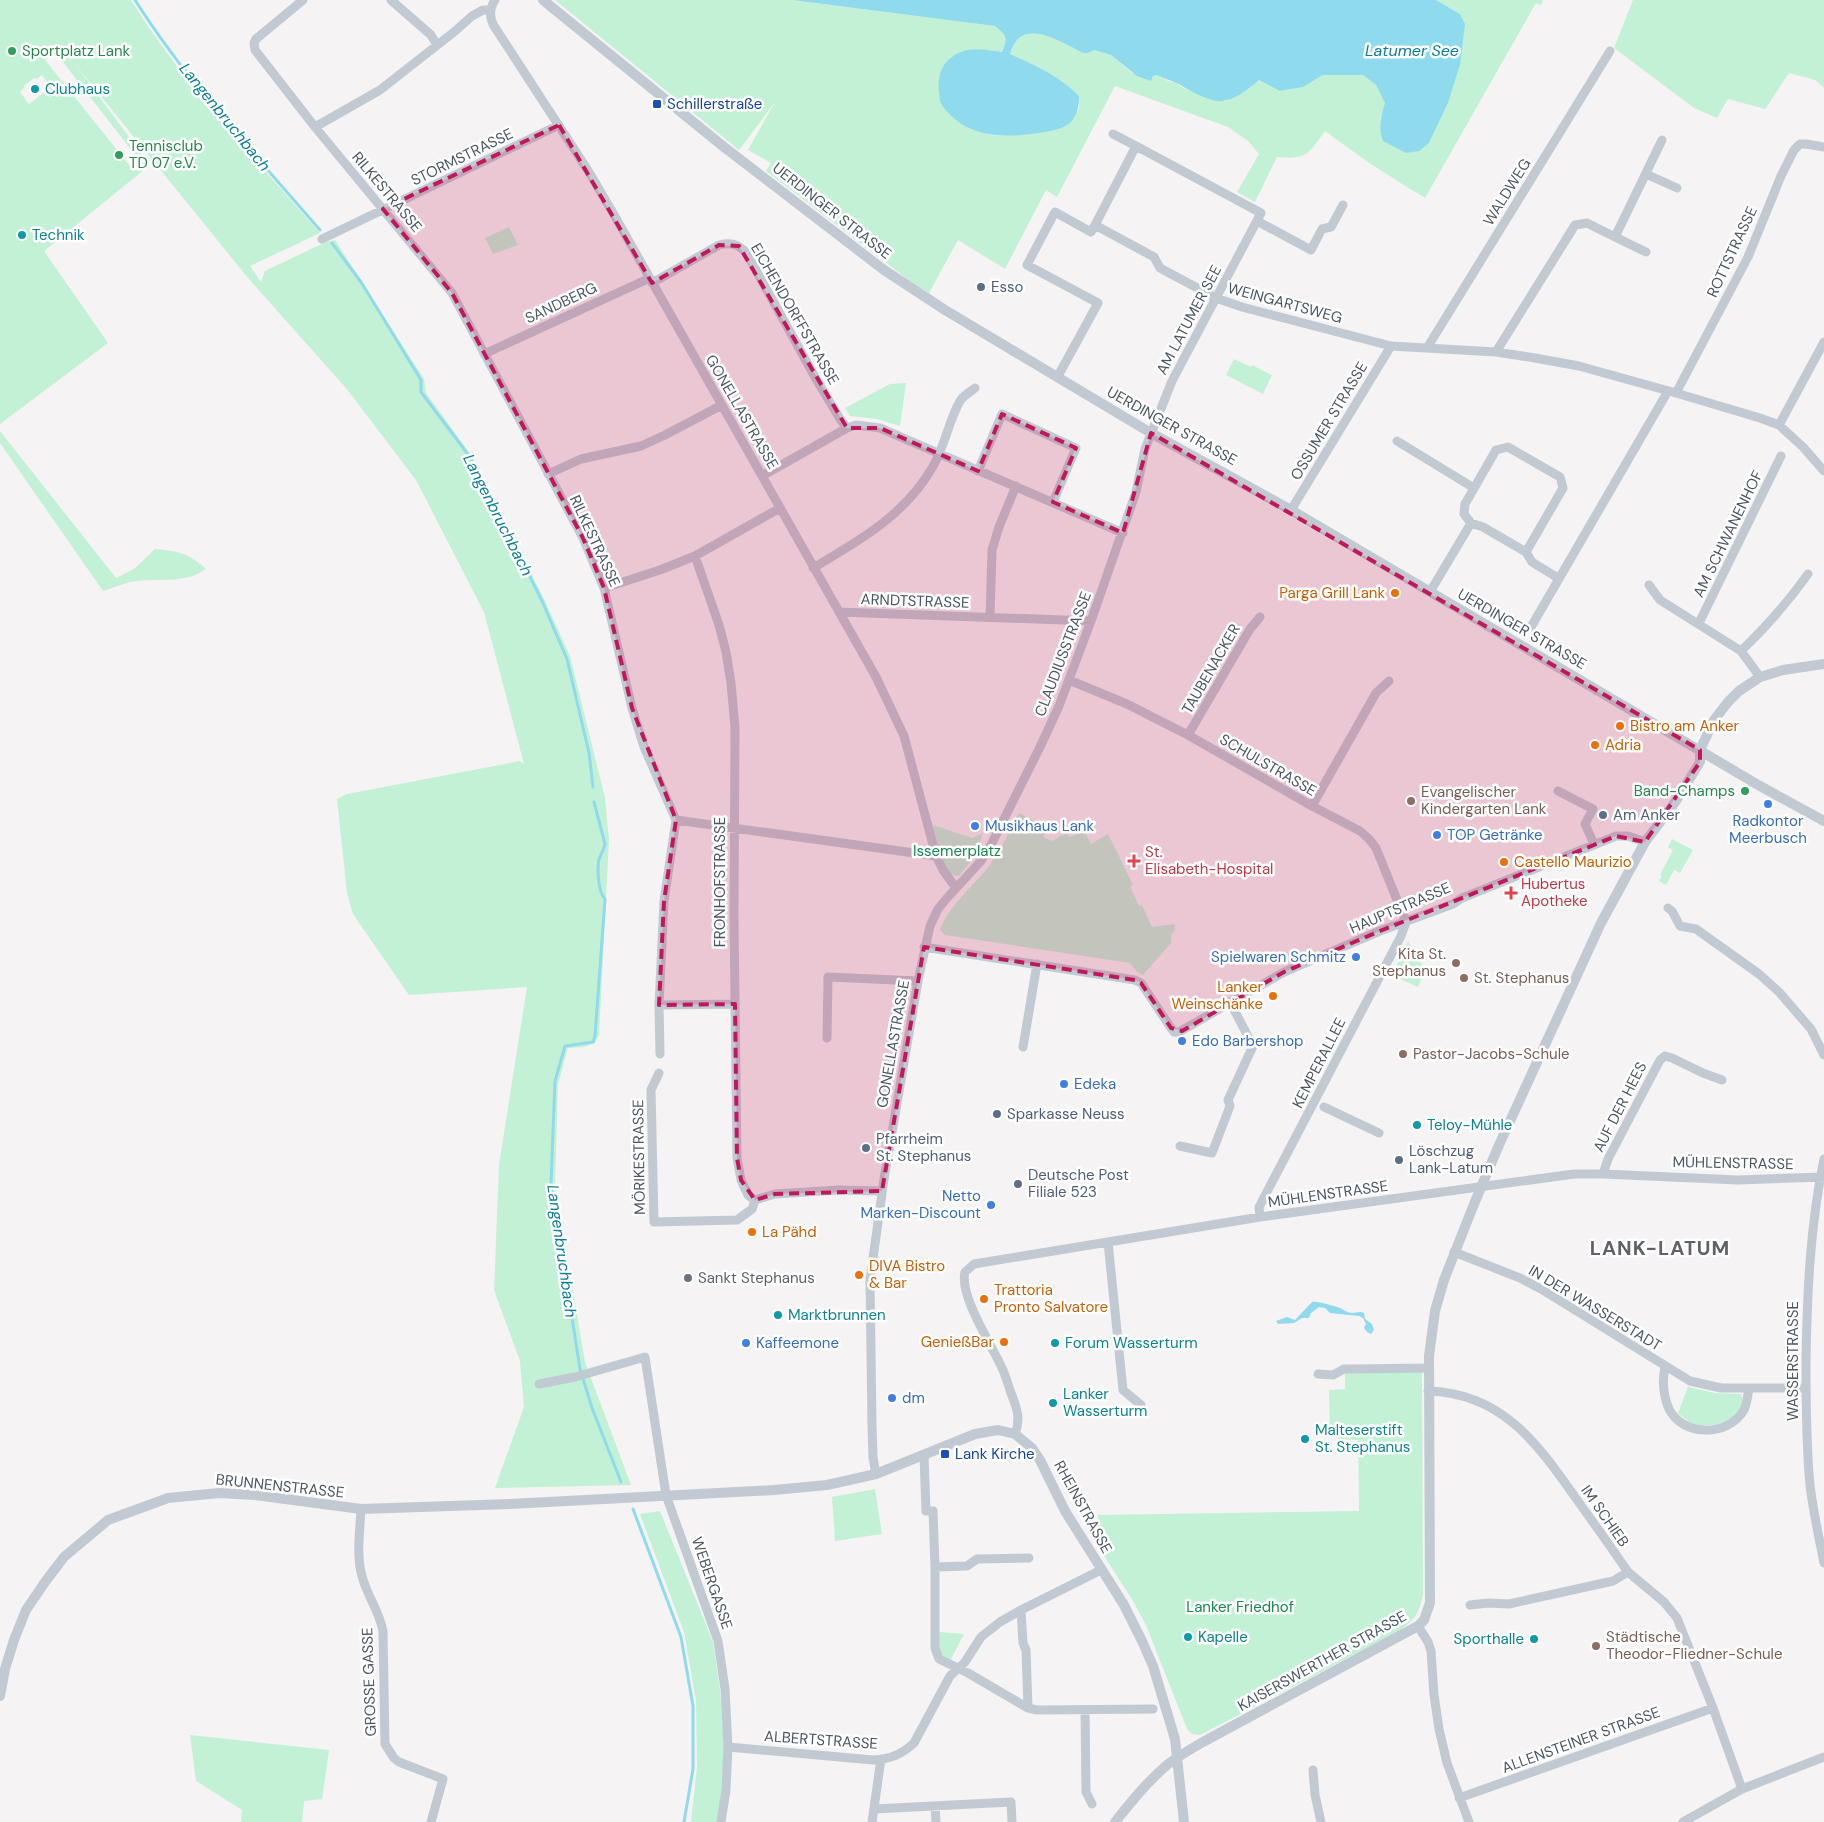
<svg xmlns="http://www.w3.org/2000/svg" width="1824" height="1822" viewBox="0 0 1824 1822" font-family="'DM Sans',sans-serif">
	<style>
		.green { fill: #c3f1d5; fill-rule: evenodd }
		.water { fill: #90daee }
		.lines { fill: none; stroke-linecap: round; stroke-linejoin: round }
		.stream { stroke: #90daee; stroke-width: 3 }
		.minor { stroke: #c1cad2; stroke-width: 9 }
		.tertiary { stroke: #c1cad2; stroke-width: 10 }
		.marked { fill: #c2185b; fill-opacity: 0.2; stroke: #c2185b; stroke-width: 4; stroke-dasharray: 10 6; stroke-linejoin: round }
		.leisure-dot { fill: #2e9e5b; stroke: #fff; stroke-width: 2 }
		.culture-dot { fill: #0f9aa8; stroke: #fff; stroke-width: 2 }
		.transit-dot { fill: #1a4fb4; stroke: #fff; stroke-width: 2 }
		.service-dot { fill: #5c6f8a; stroke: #fff; stroke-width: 2 }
		.food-dot { fill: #e8710a; stroke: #fff; stroke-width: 2 }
		.education-dot { fill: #8d6e63; stroke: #fff; stroke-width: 2 }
		.shop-dot { fill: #3f7fe0; stroke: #fff; stroke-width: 2 }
		.health-dot { fill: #e0444e; stroke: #fff; stroke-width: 2 }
		.worship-dot { fill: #6b7280; stroke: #fff; stroke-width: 2 }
		.labels { text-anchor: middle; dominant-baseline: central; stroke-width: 5; stroke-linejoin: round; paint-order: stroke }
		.leisure-label { font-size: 15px; fill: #27864d; stroke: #fff; text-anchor: start }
		.culture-label { font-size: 15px; fill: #0d838f; stroke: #fff; text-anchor: start }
		.transit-label { font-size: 15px; fill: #164399; stroke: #fff; text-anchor: start }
		.street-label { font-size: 15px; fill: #4a5661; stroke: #fff }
		.service-label { font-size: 15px; fill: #4e5e75; stroke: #fff; text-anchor: start }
		.food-label { font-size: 15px; fill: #c56008; stroke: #fff; text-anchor: start }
		.education-label { font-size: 15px; fill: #785e54; stroke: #fff; text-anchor: start }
		.shop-label { font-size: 15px; fill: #366cbe; stroke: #fff; text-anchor: start }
		.park-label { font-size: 15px; fill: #17864f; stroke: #fff }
		.health-label { font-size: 15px; fill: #be3a42; stroke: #fff; text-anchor: start }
		.worship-label { font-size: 15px; fill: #5b616d; stroke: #fff; text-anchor: start }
		.water-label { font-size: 16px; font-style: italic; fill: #0c7c9b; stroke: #fff }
		.district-label { font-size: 20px; font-weight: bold; letter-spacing: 1px; fill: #5f6368; stroke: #fff }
	</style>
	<rect width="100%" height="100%" fill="#f5f3f3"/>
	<path class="green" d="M0,0H131C184,85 254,158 320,233L250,266L261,282L265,271L326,242L335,240L424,379L426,393L471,455L544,599L570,656L605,798L609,839L599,1035L595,1043L584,1047L568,1048L558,1084L555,1185L585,1362L631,1485L495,1488L524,1407L520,1361L494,1290L499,1165L527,987L409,995L353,914L347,893L337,799L347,794L520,761L524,764L484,612L416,480L346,388L248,278L74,63L150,165L44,251L108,343L0,424ZM56,53L139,160L133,170L45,60ZM42,75L51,87L29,104L20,92L25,87L24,86L34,78L36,79Z
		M555,0H792L995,26C1007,36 1008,37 1002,52C984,49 968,48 951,57L969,128L990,135L1008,136L1074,119L1079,108V96C1060,76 1034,65 1010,54C1022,15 1059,42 1083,53H1088L1094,50L1111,55L1132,73L1153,76L1157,75L1168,81L1177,83L1183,88L1225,101L1249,89L1259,80L1281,91L1303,87L1323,75H1363L1376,85L1386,103L1380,120L1429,143L1448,103L1460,65V14L1436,0H1543L1541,5L1536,3L1425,198L1372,165L1325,131C1309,153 1307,160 1277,157L1255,202L1237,192L1259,154L1248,141L1228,127L1115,86L1057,197L1046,190L1005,269L958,240L929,293L910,281L766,171L771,163L748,150L775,102L739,150Z
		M1633,0H1824V88L1815,80L1789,73L1765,109L1728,99L1717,118L1694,108L1614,48Z
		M509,227L518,245L493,254L485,238Z
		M1234,359L1251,367L1252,365L1272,375L1263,394L1226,375Z
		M906,383L900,426L877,419L850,416L845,408L890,384Z
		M0,431L116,578L134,569L155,549C177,551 189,553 206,569C186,584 160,578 137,581C126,582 114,588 103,591L0,443Z
		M1019,813L1048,828L1043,837L1052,841L1066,833L1070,837L1084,830L1091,844L1108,834L1133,885L1130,886L1139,906L1142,905L1152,927L1174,924L1175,930L1171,935V943L1143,975L1137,972L1130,963L945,935L940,930C949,906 969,890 985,871C999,854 1009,833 1019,813Z
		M933,825L972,838L983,833L978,848L980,850L959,876C940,875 936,840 933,825Z
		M1672,839L1693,850L1680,873L1674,870L1666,885L1659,881L1662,876L1660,875L1673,850L1668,847Z
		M1408,941L1425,970L1418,987L1392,975Z
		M1422,1371L1423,1594C1419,1615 1415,1619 1398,1632L1200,1735L1192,1734L1187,1729L1146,1625L1133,1601L1099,1548L1098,1515L1359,1511L1358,1440L1338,1439L1337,1434L1330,1435L1329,1390L1345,1389V1373Z
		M1688,1387L1715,1393L1741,1394C1750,1417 1715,1428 1698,1425C1690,1424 1684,1418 1678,1413Z
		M875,1489L882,1534L835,1541L832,1497Z
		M660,1511L713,1642L720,1690L724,1745L722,1789L717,1822H691L697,1767L696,1701L684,1632L640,1514Z
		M939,1632L964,1634L950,1661L939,1653Z
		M190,1735L329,1750L322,1799L304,1801L302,1822H241L242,1810L196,1781Z"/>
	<path class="water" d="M792,0H1436L1460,14L1465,24L1460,65L1448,103L1429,143L1419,151L1406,153L1383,141C1378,127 1381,117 1385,103L1376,85L1363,75H1323L1303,87L1280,91L1259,80C1251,88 1230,103 1218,101C1207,100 1188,90 1179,84C1175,82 1163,78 1157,75L1153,76L1151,81L1137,76L1111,55L1094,50L1088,53H1083C1060,42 1021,15 1010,54C1034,65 1060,76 1079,96C1079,121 1069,128 1045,132C1020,136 993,139 969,128C961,125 944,111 941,103C939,100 940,95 939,92C937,74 943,59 961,52C973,47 989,50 1002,52C1008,37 1007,36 995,26Z
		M1312,1302C1319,1301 1333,1306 1340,1308C1344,1310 1348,1313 1352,1313C1357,1313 1359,1311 1364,1313L1365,1319L1372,1324L1374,1330L1371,1334L1367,1332L1364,1328L1366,1324L1363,1318L1359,1316L1330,1313L1325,1308L1319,1307L1311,1313L1309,1318H1302L1294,1323L1278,1324L1276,1321L1287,1317L1295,1320Z"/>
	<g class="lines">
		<path class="stream" d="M135,0C187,82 257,157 320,230
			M332,243L361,282L421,380V392L470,457L542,601L567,659L589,753L593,787
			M594,802L605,844C604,850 601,854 599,859C597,869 598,892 605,899L595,1036L593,1042L565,1046L555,1081L551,1183L580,1369L592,1408L621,1482
			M633,1509L681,1637L693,1706V1769L684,1822"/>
		<path class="minor" d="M303,0L256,39L254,43L255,50L315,127L452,293L583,538L604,588L632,708L644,747L676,820L936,856L943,870L956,888
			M391,0L431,35L437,45
			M495,0C489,9 489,17 494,26L589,172L613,213L876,677L904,736L936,856
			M315,127L380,90L454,32L472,16L483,10H490
			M1113,134L1136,146
			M1646,174L1677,188
			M1257,221L1311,250L1322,229L1331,227L1343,205
			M1615,237L1646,252
			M322,239L559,125
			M652,283L719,245C731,242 737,244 746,252L816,379L840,419L847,428
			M1427,348L1610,51
			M1496,352L1575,225L1587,223L1615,237L1662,140
			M484,354L650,278
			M1058,376L1098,303L1027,265L1055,212L1091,232L1095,225L1154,257L1160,268L1216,298L1242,307L1391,346L1496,352L1535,358L1579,366L1676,393L1760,418L1779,425L1803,447L1824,471
			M1676,393L1748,257L1781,176L1794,150L1800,144H1806L1824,147
			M1779,425L1824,342
			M1397,441L1474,488
			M978,471L1002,414L1076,448L1053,502
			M548,474L581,459L641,446L665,435L722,405
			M762,476L847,428L856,425L880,428L1123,533
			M1291,510L1391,346
			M1471,523L1464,514L1465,504L1496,450L1508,447L1560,477L1563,488L1526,552
			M695,556L719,625L726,652L731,683L735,727L734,919L737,1158L741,1180L748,1195L755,1200L775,1194L838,1190L882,1191
			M813,568C859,541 905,515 932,468C945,447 948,422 960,401C963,396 970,392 975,388
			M1649,585L1660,600L1741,651L1760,677
			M604,588L660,570L695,556L780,508
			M1430,592L1471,523L1483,527L1526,552L1532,562L1558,578
			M839,612L1091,621
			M990,617L992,550L999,527L1016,486
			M1699,623L1781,456
			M1531,627L1668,391
			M1741,651C1766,627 1788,602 1808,574
			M1069,680L1127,704L1188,735L1312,806L1360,831L1369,839L1376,848L1406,922
			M1188,735L1250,629L1260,617
			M1558,791L1593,809L1585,824L1594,844
			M1312,806L1376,693L1389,681
			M1668,908L1672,911L1680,926L1696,929L1759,974L1779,992L1811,1029L1824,1055
			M924,947L1135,980L1141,983L1171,1028L1174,1032H1179L1284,972L1380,931L1453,904L1462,898L1616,836H1628L1645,842
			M659,1005L735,1004
			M827,1038L828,977L918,981
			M1023,1047L1037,964
			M660,1054L659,1005L664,901L676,820
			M659,1073L651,1090L654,1222L737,1220L752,1209L755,1200
			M1324,1107L1379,1133
			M1180,1146L1212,1153L1230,1106L1228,1100L1253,1046L1230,1002
			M1824,1159C1810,1226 1807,1294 1806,1363C1806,1404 1806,1444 1810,1485C1813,1511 1819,1537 1824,1563
			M1603,1174L1608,1159L1660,1060L1665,1056L1672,1058L1703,1073L1722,1080
			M1260,1217L1259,1207L1401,936L1406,922
			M1108,1242L1123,1390L1141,1405
			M1454,1252L1520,1278L1541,1289L1690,1381L1721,1388H1806
			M1665,1367C1662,1381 1663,1395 1669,1409C1683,1437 1728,1437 1744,1410C1747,1403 1748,1395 1749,1388
			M1318,1374L1333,1375L1344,1369H1352L1428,1368
			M539,1384L575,1377L645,1357L666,1495L718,1641L725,1689L728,1747L726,1790L721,1822
			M1428,1391C1502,1393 1537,1443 1575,1497C1593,1522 1611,1547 1628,1572L1613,1581L1509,1604L1488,1603L1470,1605
			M1015,1434C1021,1419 1017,1408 1011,1393C1008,1385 1006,1376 1002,1368C992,1345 959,1296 965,1272L974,1264L1260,1217L1574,1174H1603L1738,1180L1824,1177
			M924,1455L926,1511H933L935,1567
			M876,1474L873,1458L872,1426L870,1280L884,1179L918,981L930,926L938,909L947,898L981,861L992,843L1040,747L1059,706L1091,621L1136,492L1145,449L1172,381L1261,213L1136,146L1095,225
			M361,1509C360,1530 356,1556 362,1576C367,1596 379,1610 383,1631L385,1744L394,1758L399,1762L443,1779L431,1822
			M1029,1558L977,1559L967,1566L935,1567V1648L939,1659L968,1673L1028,1708L1037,1710L1153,1709
			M1628,1572L1664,1602L1677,1618L1713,1708L1742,1789
			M1021,1610L1023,1643L1026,1650L1028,1708
			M1418,1626L1428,1642L1431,1651L1434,1695L1439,1729L1447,1763L1469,1822
			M1085,1710L1086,1792L1092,1804
			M728,1747L873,1760C890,1759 901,1755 914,1743L950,1676L965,1662L981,1637L1000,1622L1021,1610L1101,1570
			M1313,1770L1315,1795L1321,1822
			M1459,1798L1713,1708
			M935,1806L936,1822
			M874,1809L1011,1802L1012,1822
			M872,1822L881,1759
			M1683,1822L1742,1789L1824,1757"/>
		<path class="tertiary" d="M543,0L724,147L884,270L945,310L1151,433L1291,510L1760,786L1824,821
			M0,1696L5,1669L14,1640L26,1610L45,1582L64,1557L108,1520L168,1498L219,1493L255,1495L361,1509L510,1504L774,1490L827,1485L876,1474L975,1434L998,1430L1015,1434L1032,1448L1040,1460L1065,1511L1124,1605L1142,1641L1153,1666L1175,1739L1184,1822
			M1115,1822C1131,1802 1147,1782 1167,1765C1178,1756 1191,1749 1203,1742L1418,1626L1424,1620L1430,1603L1429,1356L1435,1311L1444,1280L1474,1204L1499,1145L1601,923L1645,842L1676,801L1700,762V750L1714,720L1728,702L1739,691L1760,677L1783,670L1824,664"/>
	</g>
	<path class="marked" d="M559,125L652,283L719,245L739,246L847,428H880L978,471L1002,414L1076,448L1053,502L1123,533L1151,433L1700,750V762L1645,842L1616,836L1380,931L1284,972L1182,1031L1171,1028L1141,983L1135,980L924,947L882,1191L775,1194L755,1200L741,1180L737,1158L735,1004L659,1005L664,901L676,820L632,708L604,588L583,538L452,293L383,209Z"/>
	<g class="leisure-dot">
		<circle cx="12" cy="51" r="5"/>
		<circle cx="119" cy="155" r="5"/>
		<circle cx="1745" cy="791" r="5"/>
	</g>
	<g class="culture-dot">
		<circle cx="35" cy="89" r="5"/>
		<circle cx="22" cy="235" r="5"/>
		<circle cx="1417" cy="1125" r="5"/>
		<circle cx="778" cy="1315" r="5"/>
		<circle cx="1055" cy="1343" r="5"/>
		<circle cx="1053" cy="1403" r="5"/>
		<circle cx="1305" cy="1439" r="5"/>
		<circle cx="1188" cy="1637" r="5"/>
		<circle cx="1534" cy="1639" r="5"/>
	</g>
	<g class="transit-dot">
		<rect x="652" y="99" width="10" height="10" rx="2.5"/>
		<rect x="940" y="1449" width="10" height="10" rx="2.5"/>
	</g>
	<g class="service-dot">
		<circle cx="981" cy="287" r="5"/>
		<circle cx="1603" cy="815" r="5"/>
		<circle cx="997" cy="1114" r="5"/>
		<circle cx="866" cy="1148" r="5"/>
		<circle cx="1399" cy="1160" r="5"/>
		<circle cx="1018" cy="1184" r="5"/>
	</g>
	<g class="food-dot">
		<circle cx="1395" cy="593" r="5"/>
		<circle cx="1620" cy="726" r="5"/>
		<circle cx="1595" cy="745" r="5"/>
		<circle cx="1504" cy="862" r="5"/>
		<circle cx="1273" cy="996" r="5"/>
		<circle cx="752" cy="1232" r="5"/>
		<circle cx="859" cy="1275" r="5"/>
		<circle cx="984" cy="1299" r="5"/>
		<circle cx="1004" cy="1342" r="5"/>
	</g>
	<g class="education-dot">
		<circle cx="1411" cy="801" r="5"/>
		<circle cx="1456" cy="963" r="5"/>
		<circle cx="1464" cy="978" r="5"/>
		<circle cx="1403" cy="1054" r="5"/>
		<circle cx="1596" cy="1646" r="5"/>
	</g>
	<g class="shop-dot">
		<circle cx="1768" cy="804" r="5"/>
		<circle cx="975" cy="826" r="5"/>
		<circle cx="1437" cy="835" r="5"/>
		<circle cx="1356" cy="957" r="5"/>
		<circle cx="1182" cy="1041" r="5"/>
		<circle cx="1064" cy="1084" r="5"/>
		<circle cx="991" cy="1205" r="5"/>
		<circle cx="746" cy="1343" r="5"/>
		<circle cx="892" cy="1398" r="5"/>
	</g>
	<g class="health-dot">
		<path d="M1131.5 853.5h5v5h5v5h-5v5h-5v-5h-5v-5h5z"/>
		<path d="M1508.5 885.5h5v5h5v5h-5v5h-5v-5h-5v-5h5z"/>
	</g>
	<circle class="worship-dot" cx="688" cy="1278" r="5"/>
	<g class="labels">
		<g class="leisure-label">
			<text x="22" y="51">Sportplatz Lank</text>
			<text x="129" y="146">Tennisclub<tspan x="129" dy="17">TD 07 e.V.</tspan></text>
			<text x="1735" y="791" text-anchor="end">Band-Champs</text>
		</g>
		<g class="culture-label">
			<text x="45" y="89">Clubhaus</text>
			<text x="32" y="235">Technik</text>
			<text x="1427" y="1125">Teloy-Mühle</text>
			<text x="788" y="1315">Marktbrunnen</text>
			<text x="1065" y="1343">Forum Wasserturm</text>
			<text x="1063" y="1394">Lanker<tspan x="1063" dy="17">Wasserturm</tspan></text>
			<text x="1315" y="1430">Malteserstift<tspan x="1315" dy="17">St. Stephanus</tspan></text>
			<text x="1198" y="1637">Kapelle</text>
			<text x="1524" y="1639" text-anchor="end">Sporthalle</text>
		</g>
		<g class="transit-label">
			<text x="667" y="104">Schillerstraße</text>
			<text x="955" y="1454">Lank Kirche</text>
		</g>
		<g class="street-label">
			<text transform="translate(462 157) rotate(-26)">STORMSTRASSE</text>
			<text transform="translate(387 192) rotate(50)">RILKESTRASSE</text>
			<text transform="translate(1507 192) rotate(-58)">WALDWEG</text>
			<text transform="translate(832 211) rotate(38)">UERDINGER STRASSE</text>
			<text transform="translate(1732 252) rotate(-65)">ROTTSTRASSE</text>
			<text transform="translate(561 303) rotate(-25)">SANDBERG</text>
			<text transform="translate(1285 303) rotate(15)">WEINGARTSWEG</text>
			<text transform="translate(795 314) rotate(60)">EICHENDORFFSTRASSE</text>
			<text transform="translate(1189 320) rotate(-62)">AM LATUMER SEE</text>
			<text transform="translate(742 412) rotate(60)">GONELLASTRASSE</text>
			<text transform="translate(1329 421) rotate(-59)">OSSUMER STRASSE</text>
			<text transform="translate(1172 426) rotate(29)">UERDINGER STRASSE</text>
			<text transform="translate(1728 534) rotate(-64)">AM SCHWANENHOF</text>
			<text transform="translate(595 541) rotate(65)">RILKESTRASSE</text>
			<text transform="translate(915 601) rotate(2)">ARNDTSTRASSE</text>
			<text transform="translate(1522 629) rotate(30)">UERDINGER STRASSE</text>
			<text transform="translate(1063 654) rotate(-69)">CLAUDIUSSTRASSE</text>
			<text transform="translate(1211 669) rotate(-60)">TAUBENACKER</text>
			<text transform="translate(1268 765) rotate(30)">SCHULSTRASSE</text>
			<text transform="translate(720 882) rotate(-90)">FRONHOFSTRASSE</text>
			<text transform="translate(1400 908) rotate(-23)">HAUPTSTRASSE</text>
			<text transform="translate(893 1044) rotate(-80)">GONELLASTRASSE</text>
			<text transform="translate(1319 1063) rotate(-63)">KEMPERALLEE</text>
			<text transform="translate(1620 1107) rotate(-63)">AUF DER HEES</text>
			<text transform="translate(639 1157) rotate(-91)">MÖRIKESTRASSE</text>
			<text transform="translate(1733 1163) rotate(1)">MÜHLENSTRASSE</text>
			<text transform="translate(1328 1194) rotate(-8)">MÜHLENSTRASSE</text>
			<text transform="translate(1595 1308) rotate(31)">IN DER WASSERSTADT</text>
			<text transform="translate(1793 1361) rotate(-90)">WASSERSTRASSE</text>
			<text transform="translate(280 1486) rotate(6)">BRUNNENSTRASSE</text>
			<text transform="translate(1083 1507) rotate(61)">RHEINSTRASSE</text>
			<text transform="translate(1605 1516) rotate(55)">IM SCHIEB</text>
			<text transform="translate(712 1583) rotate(71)">WEBERGASSE</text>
			<text transform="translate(1322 1661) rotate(-29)">KAISERSWERTHER STRASSE</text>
			<text transform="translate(369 1682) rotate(-92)">GROSSE GASSE</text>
			<text transform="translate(821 1740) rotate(4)">ALBERTSTRASSE</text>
			<text transform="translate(1581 1740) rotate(-20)">ALLENSTEINER STRASSE</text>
		</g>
		<g class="service-label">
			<text x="991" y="287">Esso</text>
			<text x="1613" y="815">Am Anker</text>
			<text x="1007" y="1114">Sparkasse Neuss</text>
			<text x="876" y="1139">Pfarrheim<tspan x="876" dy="17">St. Stephanus</tspan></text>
			<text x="1409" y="1151">Löschzug<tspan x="1409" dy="17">Lank-Latum</tspan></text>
			<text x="1028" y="1175">Deutsche Post<tspan x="1028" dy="17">Filiale 523</tspan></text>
		</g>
		<g class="food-label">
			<text x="1385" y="593" text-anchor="end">Parga Grill Lank</text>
			<text x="1630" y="726">Bistro am Anker</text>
			<text x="1605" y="745">Adria</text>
			<text x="1514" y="862">Castello Maurizio</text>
			<text x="1263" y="987" text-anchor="end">Lanker<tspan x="1263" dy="17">Weinschänke</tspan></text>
			<text x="762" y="1232">La Pähd</text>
			<text x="869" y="1266">DIVA Bistro<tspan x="869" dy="17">&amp; Bar</tspan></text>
			<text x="994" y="1290">Trattoria<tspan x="994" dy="17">Pronto Salvatore</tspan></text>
			<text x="994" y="1342" text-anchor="end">GenießBar</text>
		</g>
		<g class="education-label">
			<text x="1421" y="792">Evangelischer<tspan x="1421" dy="17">Kindergarten Lank</tspan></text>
			<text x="1446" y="954" text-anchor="end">Kita St.<tspan x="1446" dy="17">Stephanus</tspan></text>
			<text x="1474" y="978">St. Stephanus</text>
			<text x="1413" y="1054">Pastor-Jacobs-Schule</text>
			<text x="1606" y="1637">Städtische<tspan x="1606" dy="17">Theodor-Fliedner-Schule</tspan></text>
		</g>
		<g class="shop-label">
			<text x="1768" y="821" text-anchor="middle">Radkontor<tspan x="1768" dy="17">Meerbusch</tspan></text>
			<text x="985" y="826">Musikhaus Lank</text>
			<text x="1447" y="835">TOP Getränke</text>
			<text x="1346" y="957" text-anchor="end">Spielwaren Schmitz</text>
			<text x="1192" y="1041">Edo Barbershop</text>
			<text x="1074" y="1084">Edeka</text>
			<text x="981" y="1196" text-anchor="end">Netto<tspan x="981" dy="17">Marken-Discount</tspan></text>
			<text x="756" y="1343">Kaffeemone</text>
			<text x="902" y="1398">dm</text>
		</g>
		<g class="park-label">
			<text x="957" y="851">Issemerplatz</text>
			<text x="1240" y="1607">Lanker Friedhof</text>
		</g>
		<g class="health-label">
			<text x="1145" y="852">St.<tspan x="1145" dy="17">Elisabeth-Hospital</tspan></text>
			<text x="1521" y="884">Hubertus<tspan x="1521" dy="17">Apotheke</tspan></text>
		</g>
		<g class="worship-label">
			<text x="698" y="1278">Sankt Stephanus</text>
		</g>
		<g class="water-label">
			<text x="1412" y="50">Latumer See</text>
			<text transform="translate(225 117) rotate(51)">Langenbruchbach</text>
			<text transform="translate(498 515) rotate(63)">Langenbruchbach</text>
			<text transform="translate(562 1251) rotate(82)">Langenbruchbach</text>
		</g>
		<g class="district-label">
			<text x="1660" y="1248">LANK-LATUM</text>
		</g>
	</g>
</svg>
